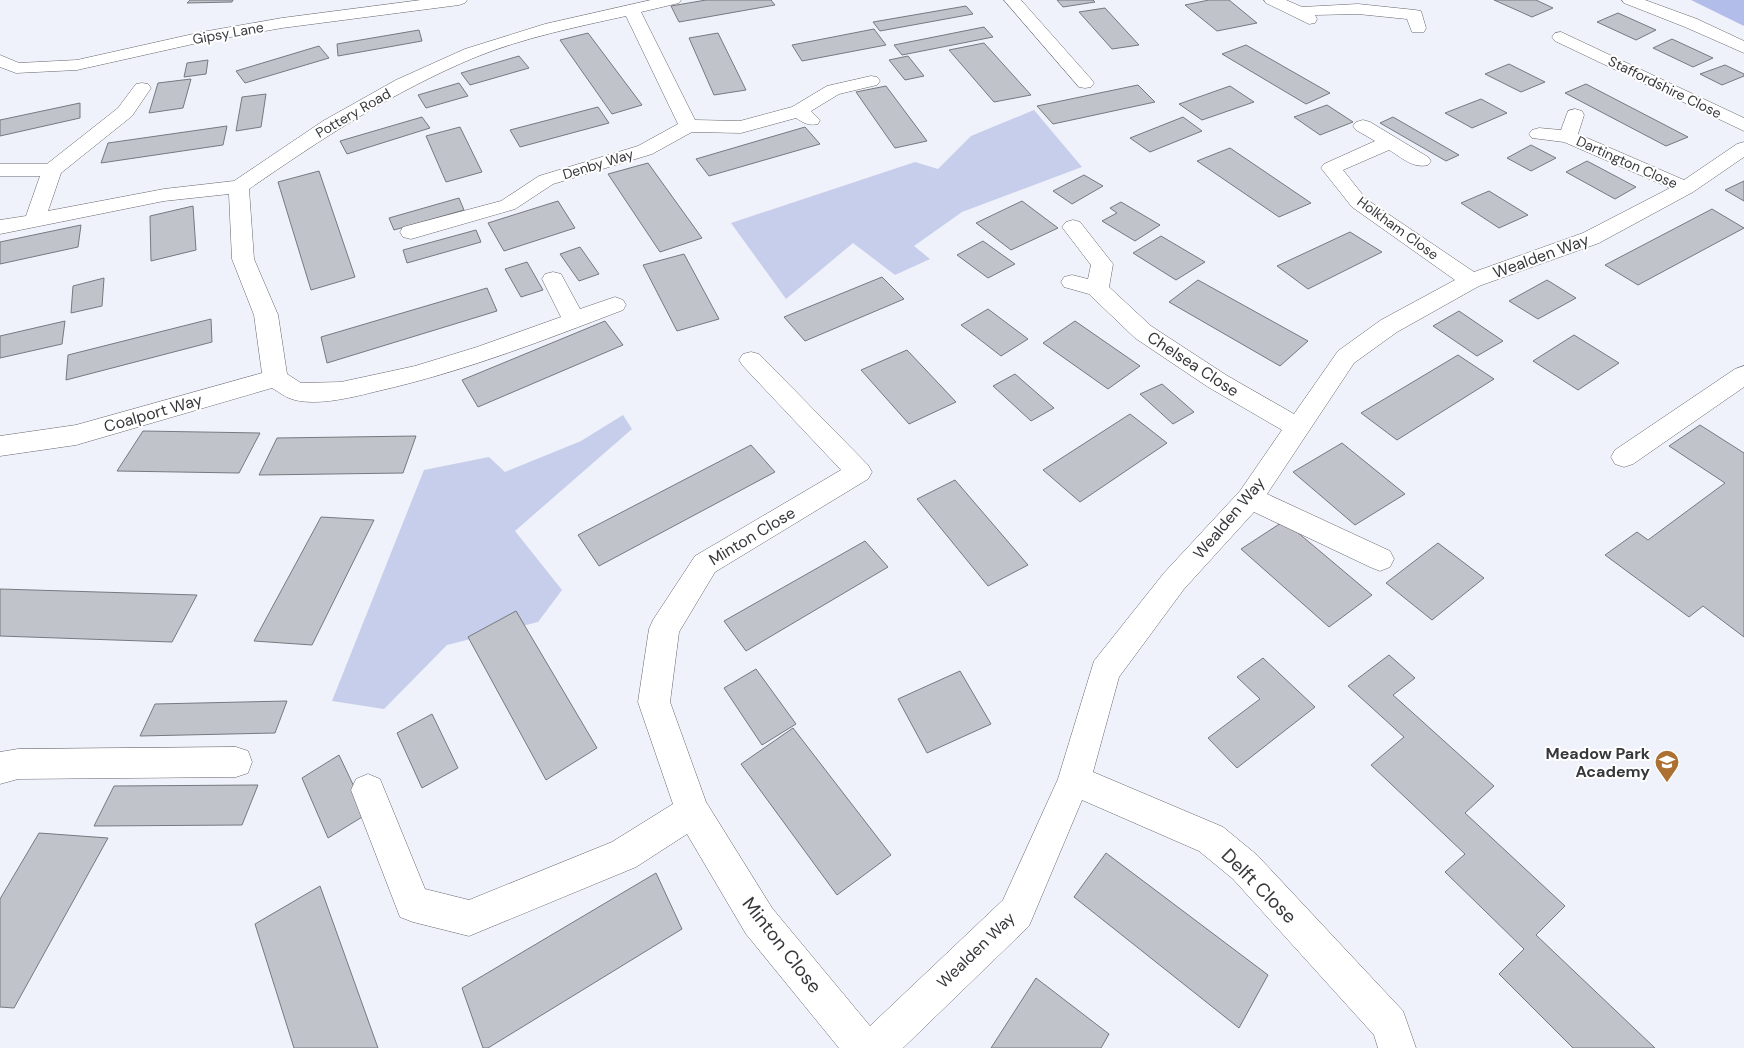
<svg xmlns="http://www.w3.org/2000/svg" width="1744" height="1048" viewBox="0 0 1744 1048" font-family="'DM Sans',sans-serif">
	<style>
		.green { fill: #c7ceeb }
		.forest { fill: #b3bdea }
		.building { fill: #c1c3cb; stroke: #777980 }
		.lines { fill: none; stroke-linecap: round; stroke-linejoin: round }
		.minor-casing { stroke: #65676e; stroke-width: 1 }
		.minor { fill: #fff; fill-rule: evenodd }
		.labels { text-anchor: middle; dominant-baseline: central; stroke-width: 4; stroke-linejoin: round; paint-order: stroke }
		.far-street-label { font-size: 14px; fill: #37383b; stroke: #fff }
		.street-label { font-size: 16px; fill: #37383b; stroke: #fff }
		.poi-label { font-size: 16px; font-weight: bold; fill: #37383b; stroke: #fff; text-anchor: end }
		.near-street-label { font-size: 19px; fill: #37383b; stroke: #fff }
	</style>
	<rect width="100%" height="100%" fill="#eff2fa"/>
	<path class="green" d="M1034,110L1082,167L962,212L914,246L930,259L895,275L853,243L786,299L731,223L915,162L938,169L971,136Z
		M623,415L632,429L515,531L562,590L538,622L447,645L384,709L332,701L424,470L489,457L505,472L581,441Z"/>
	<path class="forest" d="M1691,0H1744V26Z"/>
	<path class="building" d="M190,0H233L232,2L187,3Z
		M706,0H771L775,5L679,22L671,6Z
		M1057,0H1093L1095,2L1063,7Z
		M1209,0H1229L1257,23L1217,31L1185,5Z
		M1494,0H1536L1553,8L1532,17Z
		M966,6L973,14L880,31L873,22Z
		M1105,8L1139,45L1112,49L1079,12Z
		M1618,13L1656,30L1636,40L1597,22Z
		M984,27L993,37L902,55L894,45Z
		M874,29L886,45L802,61L792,45Z
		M419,30L422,41L338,56L337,44Z
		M588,33L642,105L612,114L560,40Z
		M718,33L746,90L714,95L689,38Z
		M1672,39L1713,58L1693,67L1653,48Z
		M984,43L1031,95L994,102L949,50Z
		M1246,45L1330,93L1306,104L1222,54Z
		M319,46L329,58L245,83L236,71Z
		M519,56L529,68L470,85L461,73Z
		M908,56L924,76L905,80L889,60Z
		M208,60L206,74L184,77L187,63Z
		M1509,64L1545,82L1521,92L1485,74Z
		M1725,65L1744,74V76L1722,85L1700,74Z
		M191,79L183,108L149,113L158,83Z
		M459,83L468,96L426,108L418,95Z
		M1586,84L1688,137L1666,146L1565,93Z
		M1138,85L1155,102L1053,124L1037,106Z
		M886,86L927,141L895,148L856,92Z
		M1230,86L1254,102L1202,120L1179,104Z
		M266,94L261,127L236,131L242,97Z
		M1481,99L1507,113L1472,128L1445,113Z
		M80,103V118L0,136V120Z
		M1327,105L1353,122L1320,135L1294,117Z
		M598,107L609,123L520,147L510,130Z
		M422,117L430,128L347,154L340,141Z
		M1183,117L1202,131L1150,152L1130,138Z
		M1393,117L1459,155L1446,161L1380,123Z
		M227,126L223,145L101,163L108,143Z
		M460,127L482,172L446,182L426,136Z
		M805,127L820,144L709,176L696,159Z
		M1531,145L1556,158L1531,171L1507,158Z
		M1230,148L1311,203L1279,217L1197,161Z
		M1587,161L1636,187L1615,199L1566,172Z
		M648,163L702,238L660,252L608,174Z
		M319,171L355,277L311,290L278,182Z
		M1084,175L1103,186L1072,204L1053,191Z
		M1744,181V201L1725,190Z
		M1489,191L1528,215L1499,228L1461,203Z
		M459,198L464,210L394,230L389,218Z
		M558,201L575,228L504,251L488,223Z
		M1022,201L1058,228L1011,250L976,223Z
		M1121,202L1160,225L1135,241L1102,221L1117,213L1110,208Z
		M193,206L196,250L151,261L150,216Z
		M1712,209L1744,228L1638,285L1605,265Z
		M81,225L78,247L0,264V242Z
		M476,230L481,242L407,263L403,250Z
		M1350,232L1382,252L1308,289L1277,266Z
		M1161,236L1205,262L1176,280L1133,253Z
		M983,241L1015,264L988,278L957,255Z
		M580,247L599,274L579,281L560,254Z
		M684,254L719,319L677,331L643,265Z
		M527,262L543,290L521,297L505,269Z
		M882,277L904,299L805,341L784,317Z
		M104,278L102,306L71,313L73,286Z
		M1198,280L1308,341L1280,366L1169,302Z
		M1547,280L1576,298L1538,319L1509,301Z
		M487,288L497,311L327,363L321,337Z
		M988,309L1028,339L1001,356L961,325Z
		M1459,311L1503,341L1477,356L1433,326Z
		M211,319L212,342L66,380L68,355Z
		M65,321L62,344L0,358V336Z
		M605,321L623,345L478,407L462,380Z
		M1075,321L1140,366L1108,389L1043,343Z
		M1574,335L1619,363L1578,390L1533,361Z
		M907,350L956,402L909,424L861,370Z
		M1458,355L1494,379L1397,440L1361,413Z
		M1015,374L1054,408L1031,421L993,386Z
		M1162,384L1194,412L1173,424L1140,394Z
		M1130,414L1167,443L1080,502L1043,470Z
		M1700,425L1744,453V637L1703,606L1689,617L1605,555L1637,532L1648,540L1725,483L1669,446Z
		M143,431L260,433L239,473L117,471Z
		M416,436L403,473L259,475L277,438Z
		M1342,443L1405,494L1355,525L1293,472Z
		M751,445L775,472L599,566L578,535Z
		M955,480L1028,565L988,586L917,499Z
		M321,517L374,520L312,645L254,641Z
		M1284,521L1372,595L1329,627L1241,549Z
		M865,541L888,567L746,651L724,621Z
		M1438,543L1484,578L1432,620L1386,583Z
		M0,589L197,595L172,642L0,636Z
		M516,611L597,748L546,780L468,637Z
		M1389,655L1415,678L1393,695L1494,786L1465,813L1565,906L1536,935L1655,1048H1573L1499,974L1524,949L1445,872L1465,854L1371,765L1404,737L1348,686Z
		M1263,658L1315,707L1237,768L1208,738L1260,699L1237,677Z
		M756,669L796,724L762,745L724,688Z
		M960,671L991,724L927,753L898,699Z
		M287,701L275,733L140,736L155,704Z
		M432,714L458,768L422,788L397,733Z
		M793,728L891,855L837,895L741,764Z
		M339,755L367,814L328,838L302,778Z
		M258,785L242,825L94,826L114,786Z
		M39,833L108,838L14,1008L0,1007V899Z
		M1106,853L1268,975L1239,1028L1074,897Z
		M656,873L682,929L488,1048H483L462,988Z
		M320,886L378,1048H294L255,924Z
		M1036,978L1109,1034L1101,1048H991Z"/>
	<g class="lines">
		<defs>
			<path id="minor" d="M421,0H467L465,3L459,5L282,28L202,42L77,70L16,73L0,67V55L19,63L77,60L202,32L282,18Z
				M651,0H681L679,3L641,12L695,120L740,121L792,107L827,86L871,76L877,77L880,81L877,85L839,94L811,111L820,120L818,124C808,126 804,123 796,118L741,133L692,132L652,154L553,184L515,209L411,239L403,237L400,232L403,227L501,201L539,176L638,146L678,124L626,16C576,27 523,38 476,57C392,92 323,138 249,189L254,259L278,315L287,374L301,383L341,382L415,366L477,347L561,317L542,279L545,274L553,272L561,274L580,309L615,297L623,300L626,305L623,310C542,341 462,372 378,391C354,397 319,406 295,400C286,398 279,392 272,388L76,445L0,456V436L76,425L262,373L254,315L232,259L229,194L164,201L0,234V220L26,216L40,176H0V164H47L118,108L136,84L142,83L148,84L151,88L132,116L61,173L48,211L164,189L234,181L323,121L396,80L465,49L545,24Z
				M1004,0H1021L1091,79L1094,83L1091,87L1085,88L1079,87Z
				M1264,0H1286L1302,7L1358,4L1415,10L1421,11L1426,28L1424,32H1412L1407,19L1358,14L1315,15L1317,19L1315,23L1309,24L1266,3Z
				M1622,0H1645L1697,19L1744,41V53L1685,27L1624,3Z
				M1561,32L1744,118V131L1555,41L1552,37L1555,33Z
				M1575,109L1582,111L1584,115L1578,134L1684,180L1737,144L1744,142V157L1693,192L1599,243L1479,286L1397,332L1354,363L1267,494L1390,551L1394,559L1390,567L1380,571L1370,567L1254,512L1184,589L1119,677L1093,772L1223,827L1257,855L1403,1011L1416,1048H1378L1374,1035L1233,879L1199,851L1082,800L1029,926L903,1048H839L746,934L687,834L636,867L469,936L413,922L400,917L351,790L356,779L368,774L380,779L425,889L469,900L612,842L673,804L638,702L649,629L653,620L695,556L841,470L743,366L739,360L743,354L751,352L759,354L868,465L872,472L868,479L715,572L679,632L670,702L706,802L772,908L870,1026L1003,900L1058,779L1094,661L1164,573L1240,491L1282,430L1208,387L1135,338L1089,294L1064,287L1061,282L1064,277L1072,275L1088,279L1091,265L1062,227L1066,222L1073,220L1080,222L1113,264L1109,287L1151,326L1226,375L1294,414L1338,351L1381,320L1455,280L1352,207L1321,168L1324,164L1375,141L1356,130L1353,126L1356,122L1363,120L1370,122L1428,157L1431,161L1428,165C1413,169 1401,157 1389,150L1343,170L1366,199L1474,272L1583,233L1670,188L1564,142L1532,138L1529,134L1532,130L1539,128L1561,130L1568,111Z
				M1744,366V387L1633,464L1624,467L1615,464L1611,457L1615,450L1735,369Z
				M236,747L248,751L252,762L248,773L236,777L18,779L0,784V752L18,749Z"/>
		</defs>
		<use href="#minor" class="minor-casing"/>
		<use href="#minor" class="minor"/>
	</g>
	<defs>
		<symbol id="school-pin" viewBox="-11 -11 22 30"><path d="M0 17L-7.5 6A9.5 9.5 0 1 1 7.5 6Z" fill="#ac7132" stroke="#fff"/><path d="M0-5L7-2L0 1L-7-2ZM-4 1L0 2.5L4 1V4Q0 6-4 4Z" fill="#fff"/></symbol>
	</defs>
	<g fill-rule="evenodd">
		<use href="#school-pin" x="1653" y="748" width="28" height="38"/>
	</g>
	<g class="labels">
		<g class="far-street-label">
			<text transform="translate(228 33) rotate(-10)">Gipsy Lane</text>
			<text transform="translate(1665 87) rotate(26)">Staffordshire Close</text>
			<text transform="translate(353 113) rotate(-30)">Pottery Road</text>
			<text transform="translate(1627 162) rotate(24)">Dartington Close</text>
			<text transform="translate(598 164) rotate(-17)">Denby Way</text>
			<text transform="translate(1398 228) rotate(36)">Holkham Close</text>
		</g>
		<g class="street-label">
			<text transform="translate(1541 256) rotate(-20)">Wealden Way</text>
			<text transform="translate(1193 364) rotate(33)">Chelsea Close</text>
			<text transform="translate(153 413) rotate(-16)">Coalport Way</text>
			<text transform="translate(1229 518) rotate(-50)">Wealden Way</text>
			<text transform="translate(752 536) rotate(-31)">Minton Close</text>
			<text transform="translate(976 950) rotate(-44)">Wealden Way</text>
		</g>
		<g class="poi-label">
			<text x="1650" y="753">Meadow Park<tspan x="1650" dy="18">Academy</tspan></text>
		</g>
		<g class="near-street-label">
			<text transform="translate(1259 886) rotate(45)">Delft Close</text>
			<text transform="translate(782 945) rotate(52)">Minton Close</text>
		</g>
	</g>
</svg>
